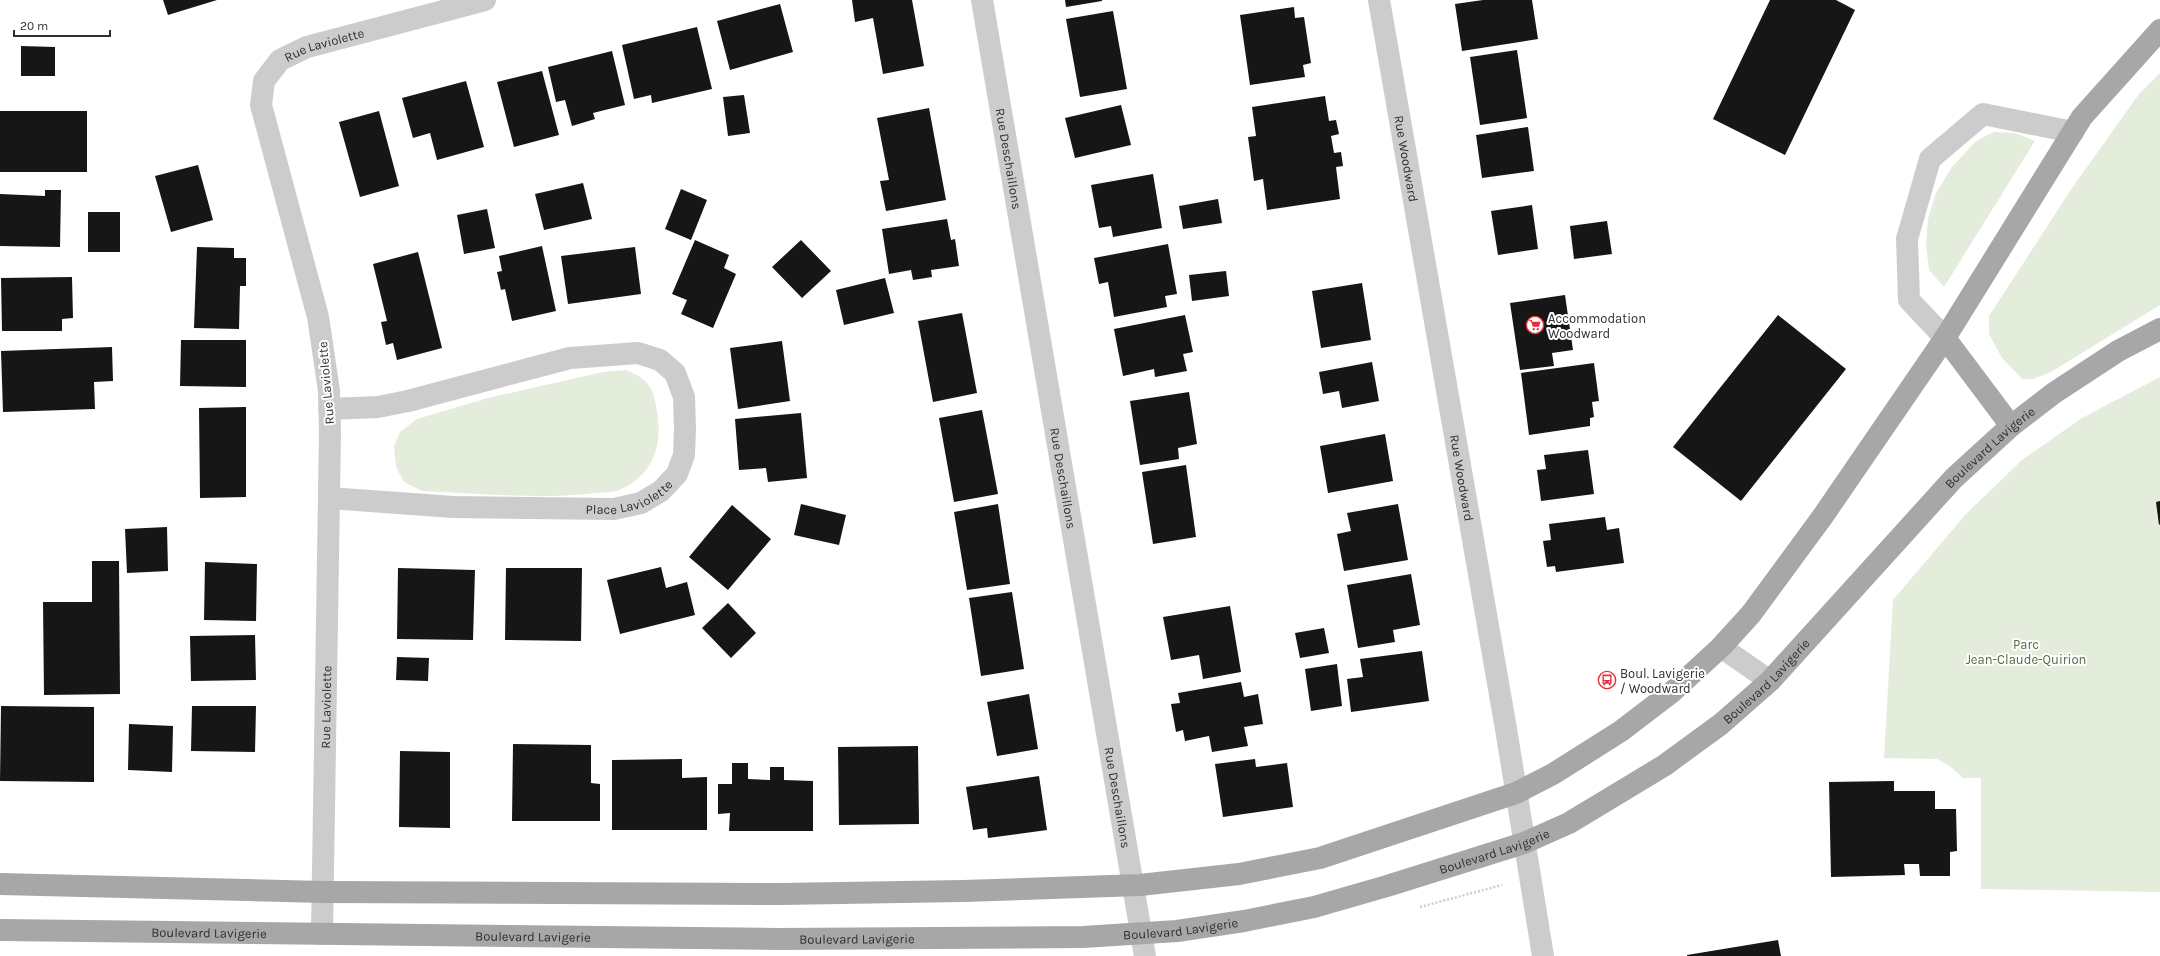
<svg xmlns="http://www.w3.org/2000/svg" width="2160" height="956" viewBox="0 0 2160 956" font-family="Karla,sans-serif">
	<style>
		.green { fill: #e4ecdc }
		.building { fill: #161616 }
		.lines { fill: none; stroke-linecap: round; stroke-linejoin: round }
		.path { stroke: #ccc; stroke-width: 2.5; stroke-dasharray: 2 2; stroke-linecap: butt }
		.minor { stroke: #ccc; stroke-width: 22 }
		.major { stroke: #a7a7a7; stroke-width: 22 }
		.labels { text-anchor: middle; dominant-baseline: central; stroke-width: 4; stroke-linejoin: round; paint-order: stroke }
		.street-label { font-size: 13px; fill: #2f2f2f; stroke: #fff }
		.poi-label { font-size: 13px; fill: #2f2f2f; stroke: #fff; text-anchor: start }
		.park-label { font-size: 13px; fill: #516a3c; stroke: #fff }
	</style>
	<rect width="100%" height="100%" fill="#fff"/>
	<path class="green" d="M2160,73V305L2051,372L2033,379H2022L2002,358L1989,334V316L2072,188L2139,94Z
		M1993,132L2015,133L2035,141L1944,287L1929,270L1926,245L1928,219L1936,193L1952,167L1976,141Z
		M626,370C653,381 654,391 658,419C662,450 649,478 619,490C612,493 602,492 595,493C540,500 477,493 422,491L404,482L396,467L394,446L400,432L417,419L488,398L603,372Z
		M2160,377V892L1981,889V778H1963L1951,767L1937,759L1884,758L1893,600L1966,514L2022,460L2082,418Z"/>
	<path class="building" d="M163,0H217L168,15Z
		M852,0H912L924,66L883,74L873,18L855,22Z
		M1065,0H1102V1L1066,7Z
		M1483,0H1532L1538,39L1462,51L1455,4Z
		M1770,0H1836L1855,10L1785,155L1713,119Z
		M780,4L793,52L730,70L717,21Z
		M1294,7L1295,18L1304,17L1311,63L1303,65L1305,77L1250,85L1240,15Z
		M1113,11L1127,89L1080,97L1066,19Z
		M697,27L712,89L652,103L651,95L634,99L622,45Z
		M21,46L55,47V76H21Z
		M1517,50L1527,118L1480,125L1470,57Z
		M612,51L625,105L593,113L595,119L572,126L565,100L556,102L548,67Z
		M542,71L559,135L514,147L497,82Z
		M466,81L484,147L437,160L430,133L413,138L402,98Z
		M744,95L750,133L728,136L723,97Z
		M1325,96L1329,121L1336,120L1339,134L1331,136L1334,153L1341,152L1343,166L1336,167L1340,199L1267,210L1263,179L1254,181L1248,137L1256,136L1252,107Z
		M1121,105L1131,145L1075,158L1065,118Z
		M929,108L946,200L886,211L880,181L889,180L877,118Z
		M0,111H87V172H0Z
		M379,111L399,186L360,197L339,122Z
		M1528,127L1534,171L1482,178L1476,135Z
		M198,165L213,220L171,232L155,176Z
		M1153,174L1162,228L1113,237L1111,226L1099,228L1091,185Z
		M583,183L592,219L544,230L535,194Z
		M681,189L707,200L691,240L665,229Z
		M45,190H61L60,247L0,246V194L45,196Z
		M1218,199L1222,223L1183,229L1179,206Z
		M1532,205L1538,249L1498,255L1491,211Z
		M487,209L495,248L464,254L457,215Z
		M88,212H120V252H88Z
		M947,219L951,240L955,239L959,266L931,270L932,277L913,280L911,270L889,274L882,229Z
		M1607,221L1612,254L1574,259L1570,226Z
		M695,240L729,255L724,268L736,274L713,328L681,314L687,300L672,294Z
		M801,240L831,271L802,298L772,267Z
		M1168,244L1177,294L1165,296L1167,307L1114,317L1108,282L1099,284L1094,258Z
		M542,246L556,311L512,321L505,289L501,290L497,272L502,271L499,256Z
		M197,247L234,248V258H246V286H240L239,329L194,328Z
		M635,247L641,294L568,304L561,256Z
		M418,252L442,348L397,360L393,343L386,345L381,322L387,321L373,264Z
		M1226,271L1229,296L1192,301L1189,275Z
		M72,277L73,318L62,319V331H2L1,278Z
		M885,278L894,313L844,325L836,290Z
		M1362,283L1371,340L1321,348L1312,291Z
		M1565,295L1573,350L1552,353L1554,366L1520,370L1510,303Z
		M962,313L977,393L933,402L918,321Z
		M1185,315L1193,352L1183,354L1187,371L1155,377L1154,369L1123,376L1114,329Z
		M1778,315L1846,369L1741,501L1673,447Z
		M181,340H246V387L180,386Z
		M782,341L790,401L738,409L730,348Z
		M112,347L113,381L94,382L95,409L3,412L1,351Z
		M1372,362L1379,401L1342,408L1339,391L1323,394L1319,372Z
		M1594,363L1599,401L1592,402L1594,417L1590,418V426L1529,435L1521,373Z
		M1189,392L1197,444L1178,448L1179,459L1140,465L1130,401Z
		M246,407V497L200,498L199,408Z
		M982,410L998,494L954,502L939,418Z
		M801,413L807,478L768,482L766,468L739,470L735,419Z
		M1385,434L1393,481L1328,493L1320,446Z
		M1588,450L1594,494L1541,501L1537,470L1546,469L1544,455Z
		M1186,465L1196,537L1153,544L1142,472Z
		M2160,501V524L2159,525L2156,502Z
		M801,504L846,515L839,545L794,535Z
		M998,504L1010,584L967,590L954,512Z
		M1398,504L1408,560L1344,571L1337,534L1351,531L1347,513Z
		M732,505L771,539L728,590L689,557Z
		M1605,517L1607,530L1619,528L1624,563L1556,572L1555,566L1547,567L1543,541L1551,540L1549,524Z
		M167,527L168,571L127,573L125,529Z
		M92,561H119L120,694L44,695L43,602H92Z
		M205,562L257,564L256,621L204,620Z
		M661,567L666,588L687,582L695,615L620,634L607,580Z
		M398,568L475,570L473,640L397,639Z
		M506,568H582L581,641L505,640Z
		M1411,574L1420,625L1393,630L1395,642L1358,648L1347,585Z
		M1012,592L1024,669L981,676L969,598Z
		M728,603L756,633L731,658L702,628Z
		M1230,606L1241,672L1203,679L1199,655L1171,660L1163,617Z
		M1324,628L1329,653L1300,658L1295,633Z
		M255,635L256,680L191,681L190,636Z
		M1422,651L1429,701L1351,712L1347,679L1363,677L1360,659Z
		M397,657L429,658L428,681L396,680Z
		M1337,664L1342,706L1311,711L1305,669Z
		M1241,682L1244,697L1258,694L1263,724L1244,727L1248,746L1212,752L1209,736L1185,741L1183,730L1176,732L1171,704L1180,703L1178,693Z
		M1029,694L1038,749L997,756L987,702Z
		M1,706L94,707V782L0,781Z
		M192,706H256L255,752L191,751Z
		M129,724L173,726L172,772L128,770Z
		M513,744L591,745V783L600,784V821H512Z
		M918,746L919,824L839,825L838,747Z
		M400,751L450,752V828L399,827Z
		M682,759V778L707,777V830H612V760Z
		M1255,759L1256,767L1287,763L1293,807L1223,817L1215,764Z
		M732,763H748V779L770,780V767H784V780L813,781V831H729L730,813L718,814V784H732Z
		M1039,776L1047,830L988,838L987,828L973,830L966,787Z
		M1894,781V791H1935V809H1956L1957,851L1950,852V876H1920L1919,864H1904L1905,875L1831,877L1829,782Z
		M1778,940L1781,956H1687V955Z"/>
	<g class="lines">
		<path class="path" d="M1420,907L1502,885"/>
		<g class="minor">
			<path id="s1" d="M982,0L1145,956"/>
			<path id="s2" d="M1379,0L1506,729L1543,956"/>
			<path d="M1945,338L1909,300L1907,239L1930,159L1983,114L2073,132"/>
			<path id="s3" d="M329,498L453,507L614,509L641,503L661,491L677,474L684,455L685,429L684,397L675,373L660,360L638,353L570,358L408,401L378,407L329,409"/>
			<path d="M1721,647L1770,681"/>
			<path id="s4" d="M322,934L330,432L329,391L318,317L261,105L264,81L280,60L307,47L485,0"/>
		</g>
		<g class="major">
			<path d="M1945,338L2011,426"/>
			<path d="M0,884L323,892L780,894L963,891L1140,885L1239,874L1320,858L1516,793L1553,774L1621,731L1672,692L1721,647L1751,614L1823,516L1945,338L2082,117L2160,30"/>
			<path id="s5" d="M0,930L777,939L1083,937L1177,931L1244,921L1314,907L1387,886L1524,843L1569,823L1665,765L1721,724L1770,681L1954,478L2011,426L2054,393L2118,351L2160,329"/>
		</g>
	</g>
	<defs>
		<symbol id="supermarket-ring" viewBox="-11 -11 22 22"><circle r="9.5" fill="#fff" stroke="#e5313b" stroke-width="1.5"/><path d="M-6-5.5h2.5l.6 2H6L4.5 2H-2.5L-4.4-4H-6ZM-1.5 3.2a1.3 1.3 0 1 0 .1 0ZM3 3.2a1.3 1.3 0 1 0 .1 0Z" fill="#e5313b"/></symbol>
		<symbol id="bus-ring" viewBox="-11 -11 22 22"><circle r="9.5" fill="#fff" stroke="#e5313b" stroke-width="1.5"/><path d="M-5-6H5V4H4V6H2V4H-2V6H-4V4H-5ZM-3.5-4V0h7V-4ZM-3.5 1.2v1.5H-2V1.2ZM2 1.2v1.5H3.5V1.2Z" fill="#e5313b"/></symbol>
	</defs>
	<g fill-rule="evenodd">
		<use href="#supermarket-ring" x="1525" y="315" width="20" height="20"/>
		<use href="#bus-ring" x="1597" y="670" width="20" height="20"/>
	</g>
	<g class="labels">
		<g class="street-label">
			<text stroke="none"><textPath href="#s4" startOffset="935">Rue Laviolette</textPath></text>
			<text stroke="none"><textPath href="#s1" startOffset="161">Rue Deschaillons</textPath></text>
			<text stroke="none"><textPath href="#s2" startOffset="161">Rue Woodward</textPath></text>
			<text transform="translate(326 383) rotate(-95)">Rue Laviolette</text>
			<text stroke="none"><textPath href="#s5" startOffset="2153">Boulevard Lavigerie</textPath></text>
			<text stroke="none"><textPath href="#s1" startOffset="485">Rue Deschaillons</textPath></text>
			<text stroke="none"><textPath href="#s2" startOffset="485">Rue Woodward</textPath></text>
			<text stroke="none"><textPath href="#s3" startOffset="303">Place Laviolette</textPath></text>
			<text stroke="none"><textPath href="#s5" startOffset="1829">Boulevard Lavigerie</textPath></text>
			<text stroke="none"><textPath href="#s4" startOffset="227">Rue Laviolette</textPath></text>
			<text stroke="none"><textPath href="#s1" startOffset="809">Rue Deschaillons</textPath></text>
			<text stroke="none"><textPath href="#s5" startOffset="1505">Boulevard Lavigerie</textPath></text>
			<text stroke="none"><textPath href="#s5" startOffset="1181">Boulevard Lavigerie</textPath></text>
			<text stroke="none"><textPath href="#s5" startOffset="209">Boulevard Lavigerie</textPath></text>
			<text stroke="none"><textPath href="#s5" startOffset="533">Boulevard Lavigerie</textPath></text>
			<text stroke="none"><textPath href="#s5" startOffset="857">Boulevard Lavigerie</textPath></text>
		</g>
		<g class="poi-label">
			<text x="1548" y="318">Accommodation<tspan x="1548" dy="15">Woodward</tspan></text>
			<text x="1620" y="673">Boul. Lavigerie<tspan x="1620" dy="15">/ Woodward</tspan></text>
		</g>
		<g class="park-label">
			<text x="2026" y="644">Parc<tspan x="2026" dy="15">Jean-Claude-Quirion</tspan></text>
		</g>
	</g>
	<path d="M14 30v6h96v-6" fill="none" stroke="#2f2f2f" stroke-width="2"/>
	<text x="20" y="30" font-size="12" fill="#2f2f2f" stroke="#ffffff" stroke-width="3" paint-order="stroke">20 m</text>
</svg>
